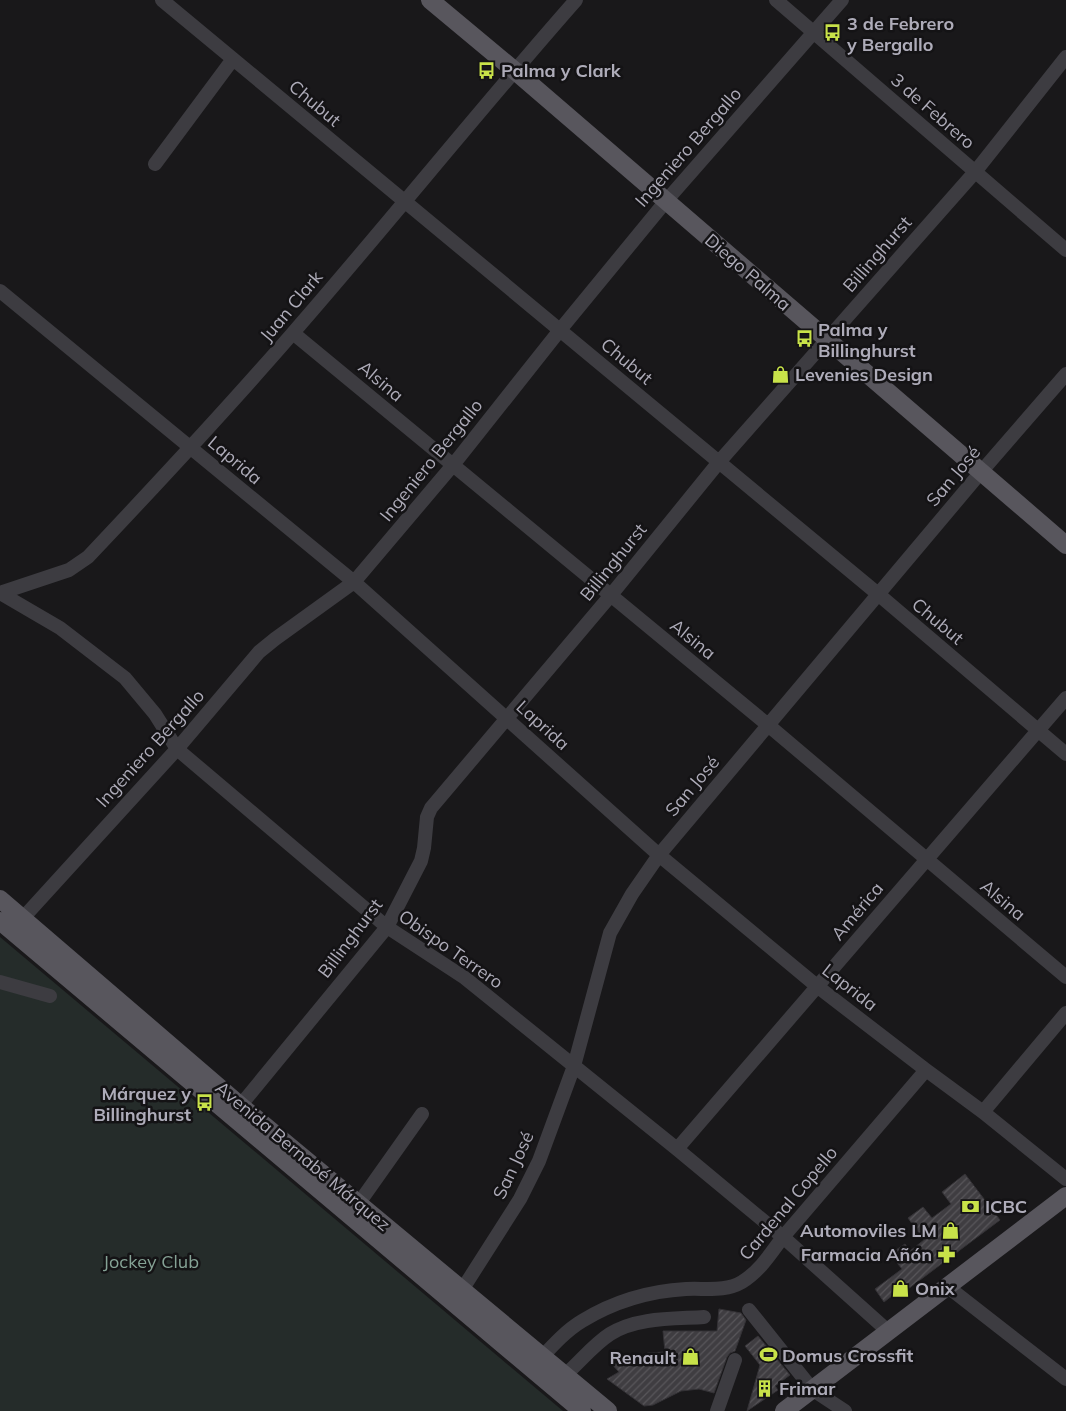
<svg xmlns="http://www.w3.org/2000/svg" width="1066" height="1411" viewBox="0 0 1066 1411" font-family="Mulish,sans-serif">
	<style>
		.park { fill: #252c2a }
		.building { fill: url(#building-hatch); stroke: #343236 }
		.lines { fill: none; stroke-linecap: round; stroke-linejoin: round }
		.minor { stroke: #3d3c41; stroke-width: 14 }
		.major { stroke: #58565d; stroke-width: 18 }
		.labels { text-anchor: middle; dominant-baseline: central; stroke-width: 5; stroke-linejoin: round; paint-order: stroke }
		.poi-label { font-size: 18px; font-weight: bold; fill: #aeacb9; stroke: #141315; text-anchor: start }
		.street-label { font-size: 18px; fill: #aeacb9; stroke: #141315 }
		.park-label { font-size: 18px; fill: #85a295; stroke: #141315 }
	</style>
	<defs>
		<pattern id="building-hatch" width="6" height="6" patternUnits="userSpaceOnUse" patternTransform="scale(1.25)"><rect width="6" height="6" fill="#3f3d41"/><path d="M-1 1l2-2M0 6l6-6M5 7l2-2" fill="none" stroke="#58565a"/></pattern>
	</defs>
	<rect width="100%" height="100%" fill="#19181a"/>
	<path class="park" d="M0,937L563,1411H0Z"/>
	<path class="building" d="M965,1174L1000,1220L896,1298L893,1295L884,1302L875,1289L902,1269L890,1254L905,1244L910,1251L924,1240L908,1218L923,1207L932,1218L951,1204L942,1192Z
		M719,1309L741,1313L746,1320L735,1351L730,1353L727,1357L714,1393L699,1389L681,1391L653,1405L644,1406L607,1379L619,1372L609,1361H648L647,1353L665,1352L663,1331H717Z
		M758,1336L790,1375L775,1386L778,1390L747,1411L760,1365L745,1346Z"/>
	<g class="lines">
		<path class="minor" d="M162,0L878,594L1066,754
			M776,0L1066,250
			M155,164L233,59
			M0,291L354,582L659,855L818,987L926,1070L983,1112L1066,1179
			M293,333L768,725L1066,977
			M0,593L60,628L125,678L155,714L177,749L387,927L465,978L677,1149L783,1237L889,1332
			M0,593L69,570L88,557C157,484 226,410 292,334C388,224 479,110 576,0
			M23,918L177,749L259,652L275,639L354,582L453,465L560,330L666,201L842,0
			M0,982L50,996
			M235,1112L387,927L421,861L424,848L427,817L431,808L611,595L719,462L975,172L1066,57
			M983,1112L1066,1013
			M677,1149L1066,698
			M359,1203L422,1114
			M948,1287L1066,1379
			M462,1290L520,1199L539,1161L574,1066L610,933L632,894L659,855L981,472L1066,374
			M749,1310L813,1390L845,1411
			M542,1357C554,1344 567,1330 582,1321C613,1302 650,1291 686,1289C706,1288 725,1292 742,1282C760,1271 771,1253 783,1237L926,1070
			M565,1375C580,1362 593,1345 610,1334C637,1317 674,1319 704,1317
			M717,1411L735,1360"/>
		<path class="major" d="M430,0L514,70L1066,545
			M0,899L241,1106L608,1411
			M0,921L582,1411
			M784,1411L1066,1196"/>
	</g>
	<defs>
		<symbol id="bus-bare" viewBox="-9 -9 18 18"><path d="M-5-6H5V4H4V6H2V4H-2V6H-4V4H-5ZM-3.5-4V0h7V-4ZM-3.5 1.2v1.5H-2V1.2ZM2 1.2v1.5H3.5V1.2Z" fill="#c8e249" stroke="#141315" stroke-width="2.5" paint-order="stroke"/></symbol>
		<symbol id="shop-bare" viewBox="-9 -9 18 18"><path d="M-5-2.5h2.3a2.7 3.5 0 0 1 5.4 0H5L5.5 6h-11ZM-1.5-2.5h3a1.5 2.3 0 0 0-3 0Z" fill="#c8e249" stroke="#141315" stroke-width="2.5" paint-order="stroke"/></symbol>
		<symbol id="bank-bare" viewBox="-9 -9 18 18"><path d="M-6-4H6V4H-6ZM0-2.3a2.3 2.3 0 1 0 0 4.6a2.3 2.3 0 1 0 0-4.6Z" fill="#c8e249" stroke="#141315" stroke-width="2.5" paint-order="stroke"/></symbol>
		<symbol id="pharmacy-bare" viewBox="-9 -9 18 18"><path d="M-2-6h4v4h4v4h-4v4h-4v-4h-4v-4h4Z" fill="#c8e249" stroke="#141315" stroke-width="2.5" paint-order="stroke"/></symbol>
		<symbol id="stadium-bare" viewBox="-9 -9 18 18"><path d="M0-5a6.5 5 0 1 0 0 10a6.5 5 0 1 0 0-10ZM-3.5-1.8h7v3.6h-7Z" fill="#c8e249" stroke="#141315" stroke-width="2.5" paint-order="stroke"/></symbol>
		<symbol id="building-bare" viewBox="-9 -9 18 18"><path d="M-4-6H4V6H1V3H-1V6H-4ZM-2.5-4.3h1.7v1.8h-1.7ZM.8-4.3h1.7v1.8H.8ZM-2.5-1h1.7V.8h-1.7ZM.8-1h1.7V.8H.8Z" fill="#c8e249" stroke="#141315" stroke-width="2.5" paint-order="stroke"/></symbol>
	</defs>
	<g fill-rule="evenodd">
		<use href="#bus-bare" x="820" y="20" width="25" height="25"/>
		<use href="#bus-bare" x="474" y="58" width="25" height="25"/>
		<use href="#bus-bare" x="792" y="326" width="25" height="25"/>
		<use href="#shop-bare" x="768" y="362" width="25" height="25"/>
		<use href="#bus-bare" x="192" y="1090" width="25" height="25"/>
		<use href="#bank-bare" x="958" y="1194" width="25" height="25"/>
		<use href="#shop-bare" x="938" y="1218" width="25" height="25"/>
		<use href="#pharmacy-bare" x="934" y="1242" width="25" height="25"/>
		<use href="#shop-bare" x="888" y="1276" width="25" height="25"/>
		<use href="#stadium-bare" x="756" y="1342" width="25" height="25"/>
		<use href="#shop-bare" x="678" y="1344" width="25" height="25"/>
		<use href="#building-bare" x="752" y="1376" width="25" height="25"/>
	</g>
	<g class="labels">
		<g class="poi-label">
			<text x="847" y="23">3 de Febrero<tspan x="847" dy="21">y Bergallo</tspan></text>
			<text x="501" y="70">Palma y Clark</text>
			<text x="818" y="329">Palma y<tspan x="818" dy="21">Billinghurst</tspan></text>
			<text x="795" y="374">Levenies Design</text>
			<text x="191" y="1093" text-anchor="end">Márquez y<tspan x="191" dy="21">Billinghurst</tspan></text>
			<text x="985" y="1206">ICBC</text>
			<text x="937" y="1230" text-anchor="end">Automoviles LM</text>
			<text x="932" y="1254" text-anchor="end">Farmacia Añón</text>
			<text x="915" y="1288">Onix</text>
			<text x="782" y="1355">Domus Crossfit</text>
			<text x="676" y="1357" text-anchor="end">Renault</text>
			<text x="779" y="1388">Frimar</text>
		</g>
		<g class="street-label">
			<text transform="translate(315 103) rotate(40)">Chubut</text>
			<text transform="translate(933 111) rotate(41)">3 de Febrero</text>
			<text transform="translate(688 147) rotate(-49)">Ingeniero Bergallo</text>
			<text transform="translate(877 254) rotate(-49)">Billinghurst</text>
			<text transform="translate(748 272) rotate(41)">Diego Palma</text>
			<text transform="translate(291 306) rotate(-50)">Juan Clark</text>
			<text transform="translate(627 361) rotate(40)">Chubut</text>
			<text transform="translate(381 381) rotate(40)">Alsina</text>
			<text transform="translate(235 460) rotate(40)">Laprida</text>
			<text transform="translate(431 460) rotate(-51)">Ingeniero Bergallo</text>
			<text transform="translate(953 476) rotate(-50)">San José</text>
			<text transform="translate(613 562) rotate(-51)">Billinghurst</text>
			<text transform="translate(938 621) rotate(40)">Chubut</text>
			<text transform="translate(693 639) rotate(39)">Alsina</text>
			<text transform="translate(543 725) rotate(42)">Laprida</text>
			<text transform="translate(150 748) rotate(-48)">Ingeniero Bergallo</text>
			<text transform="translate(692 786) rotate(-50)">San José</text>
			<text transform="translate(1003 900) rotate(40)">Alsina</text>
			<text transform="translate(857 911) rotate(-50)">América</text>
			<text transform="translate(350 938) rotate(-53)">Billinghurst</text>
			<text transform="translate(451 949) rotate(35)">Obispo Terrero</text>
			<text transform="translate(850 987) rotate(38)">Laprida</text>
			<text transform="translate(303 1156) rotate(40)">Avenida Bernabé Márquez</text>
			<text transform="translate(513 1165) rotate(-65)">San José</text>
			<text transform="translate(788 1203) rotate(-50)">Cardenal Copello</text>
		</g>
		<g class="park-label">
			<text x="151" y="1261">Jockey Club</text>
		</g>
	</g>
</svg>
